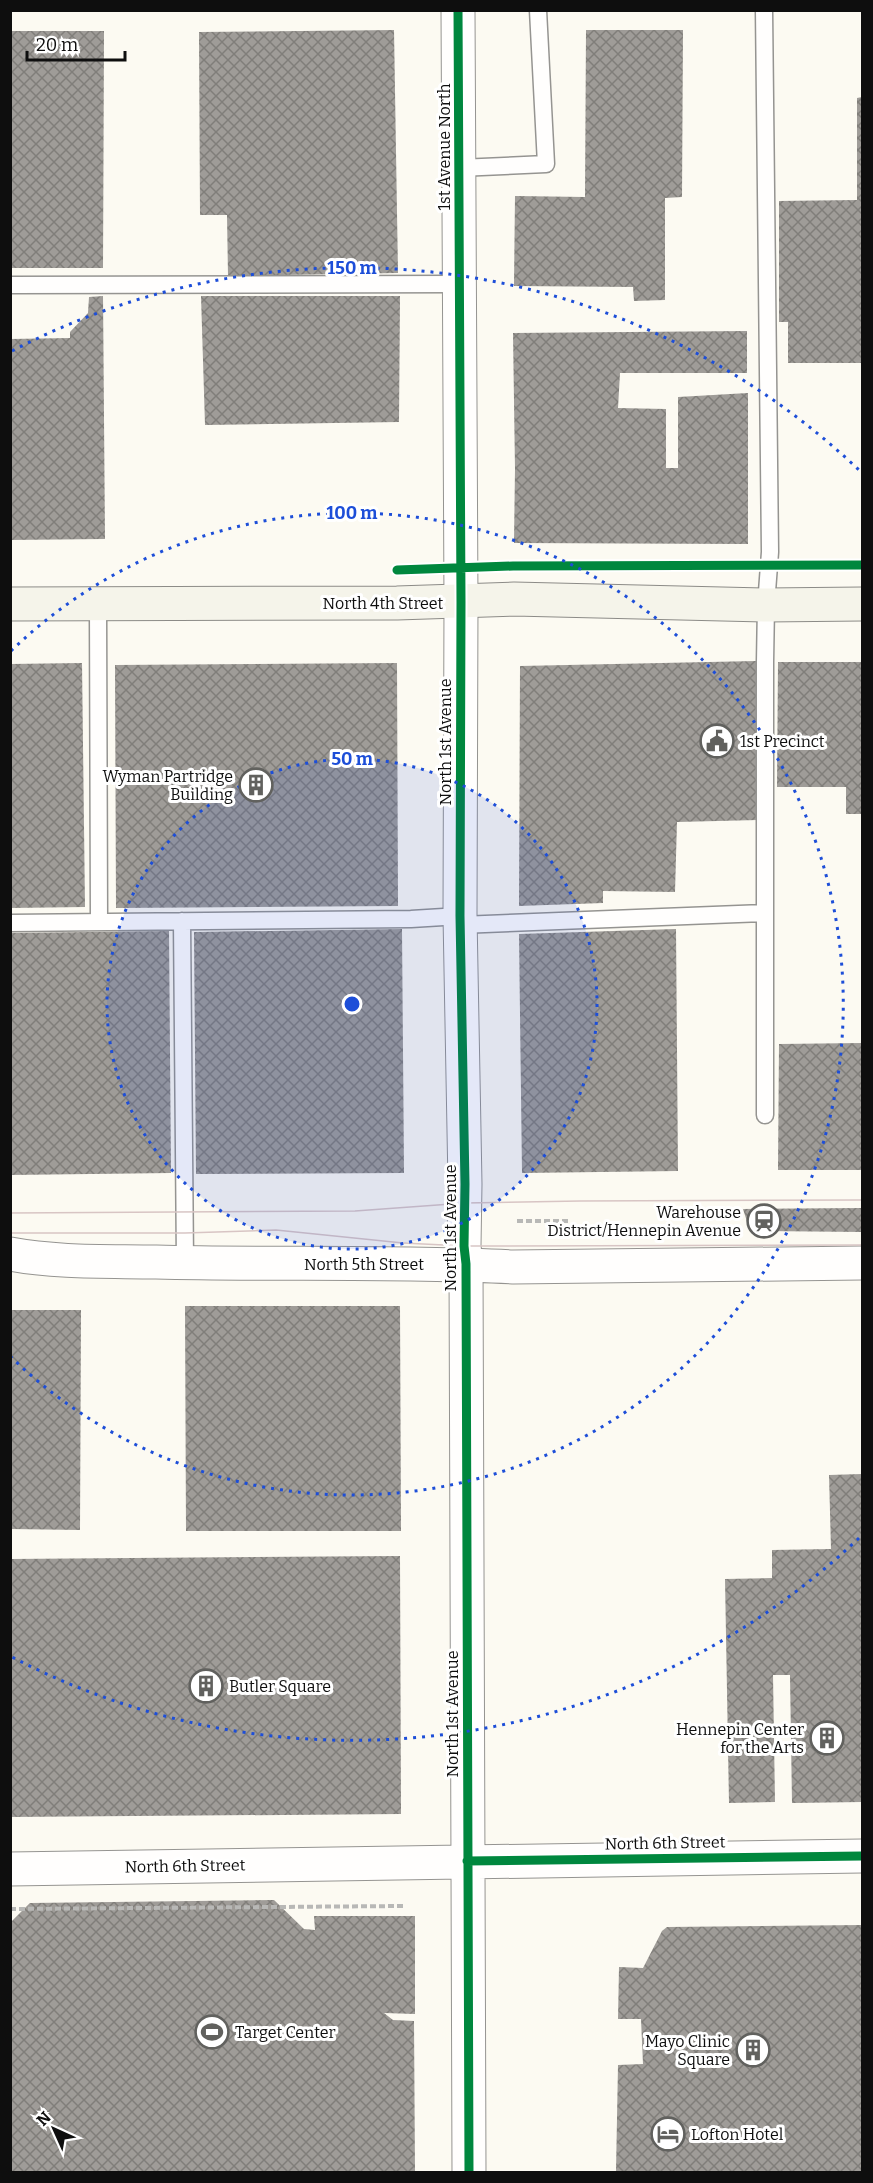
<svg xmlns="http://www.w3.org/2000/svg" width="873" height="2183" viewBox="0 0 873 2183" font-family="Bitter,serif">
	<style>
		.building { fill: url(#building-cross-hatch) }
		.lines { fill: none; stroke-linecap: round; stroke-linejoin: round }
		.service-casing { stroke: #959491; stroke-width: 19 }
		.minor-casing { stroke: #959491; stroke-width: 35 }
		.tertiary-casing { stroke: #959491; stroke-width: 35 }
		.secondary-casing { stroke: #8c8b87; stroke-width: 35 }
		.path { stroke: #b8b8b6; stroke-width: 4; stroke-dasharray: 6 3; stroke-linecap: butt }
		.service { stroke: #fffefd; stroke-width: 16 }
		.minor { stroke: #fffefd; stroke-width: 33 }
		.tertiary { stroke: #fffefd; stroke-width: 33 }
		.secondary { stroke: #f5f4ea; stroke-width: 33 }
		.tram { stroke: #d8c5c4; stroke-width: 1.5 }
		.cycleway-casing { stroke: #fff; stroke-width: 13 }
		.cycleway { stroke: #00873e; stroke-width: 9 }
		.ring { fill: none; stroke: #1d4ed8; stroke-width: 3; stroke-dasharray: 3 6 }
		.labels { text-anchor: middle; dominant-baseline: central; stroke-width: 6; stroke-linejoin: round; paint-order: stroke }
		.street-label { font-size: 16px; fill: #0e0e0e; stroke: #fff }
		.poi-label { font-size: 16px; fill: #0e0e0e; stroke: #fff; text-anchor: start }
		.centre { fill: #1d4ed8; stroke: #fff; stroke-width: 3 }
		.ring-label { font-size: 18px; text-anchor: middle; font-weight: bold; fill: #1d4ed8; stroke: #fff; stroke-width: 6; stroke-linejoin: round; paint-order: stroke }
	</style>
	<defs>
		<pattern id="building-cross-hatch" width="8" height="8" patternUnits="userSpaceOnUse" patternTransform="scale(1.5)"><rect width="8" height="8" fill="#9f9c98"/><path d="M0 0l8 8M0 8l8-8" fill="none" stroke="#807e7a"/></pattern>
	</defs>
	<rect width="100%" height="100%" fill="#fcfaf2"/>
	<path class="building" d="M394,30L398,273L228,276L227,215H200L199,32Z
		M586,30H683L682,197L665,198V300L634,301L633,287L514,286L515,196L585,197Z
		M10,31H104L103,268H10Z
		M862,97V363H788V322H779V201L857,200V98Z
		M103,296L105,539L10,540V339L70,338V332L88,313L89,297Z
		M201,296H400L399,422L205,425Z
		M747,331V373H620L618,408L666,409V468H678V397L748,393V544L514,543L515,469L513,333Z
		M756,661L758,820L677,822L675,892L603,891V903L519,906L520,666Z
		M778,662H862V814H846V787H777Z
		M82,663L85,907L10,908V664Z
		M397,663L398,906L116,908L115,665Z
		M402,929L404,1173L196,1174L194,932Z
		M676,929L678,1171L522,1173L519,934Z
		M169,931L171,1173L10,1175V933Z
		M862,1043V1170H778L779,1044Z
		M862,1208V1232L750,1231L743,1209Z
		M185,1306H400L401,1531H186Z
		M10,1310H81L80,1530L10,1529Z
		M862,1474V1802L792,1803L790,1675H773L775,1802L729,1803L725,1579L772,1578V1550L831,1549L829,1475Z
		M400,1556L401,1814L10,1817V1559Z
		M274,1900L304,1929L315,1930L314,1916H415V2014L384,2013L393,2020L414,2021L415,2172H10V1923L30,1903Z
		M862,1925V2172H616L618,2065L643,2064L641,2019H618L619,1967L643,1968L662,1931L667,1927Z"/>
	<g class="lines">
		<defs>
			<path id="service" d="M764,10L770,552L766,605L765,662V1115
				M459,168L546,164L538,10
				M10,285L459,284
				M98,605L99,922
				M182,921L185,1263
				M10,923L411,919L460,916
				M460,925L765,913"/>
			<path id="minor" d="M10,1254C58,1263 108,1261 156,1262C275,1265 395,1261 513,1267L862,1263"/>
			<path id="tertiary" d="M458,10L461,602L460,916L465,1184L464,1246L466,1264L469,2172
				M10,1869L862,1856"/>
			<path id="secondary" d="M10,604L397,603L514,599L766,605L862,604"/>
		</defs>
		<use href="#service" class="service-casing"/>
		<use href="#minor" class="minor-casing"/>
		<use href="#tertiary" class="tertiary-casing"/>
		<use href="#secondary" class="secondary-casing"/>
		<path class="path" d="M517,1221H568
			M10,1909L404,1906"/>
		<use href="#service" class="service"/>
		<use href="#minor" class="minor"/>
		<use href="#tertiary" class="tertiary"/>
		<use href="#secondary" class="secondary"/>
		<path class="tram" d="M10,1213L355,1211L465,1203L580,1201L862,1200
			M10,1233H185L276,1230L403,1243L464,1246L862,1245"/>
		<defs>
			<path id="cycleway" d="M458,10L461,602L460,916L465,1184L464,1246L466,1264L469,2172
				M397,570L513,566L862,565
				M467,1861L862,1856"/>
		</defs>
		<use href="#cycleway" class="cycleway-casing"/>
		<use href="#cycleway" class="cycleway"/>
	</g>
	<circle cx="352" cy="1004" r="245" fill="#1d4ed8" fill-opacity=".12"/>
	<g class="ring">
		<circle cx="352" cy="1004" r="245"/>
		<path d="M11 651A491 491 0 1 1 11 1357"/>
		<path d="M859 1538A736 736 0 0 1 12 1657M12 351A736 736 0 0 1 859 470"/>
	</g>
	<defs>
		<symbol id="civic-ring" viewBox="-11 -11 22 22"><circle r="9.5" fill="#fff" stroke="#61615e" stroke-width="1.5"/><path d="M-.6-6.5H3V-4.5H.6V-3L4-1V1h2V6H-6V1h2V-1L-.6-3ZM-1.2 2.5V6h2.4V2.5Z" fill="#61615e"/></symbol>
		<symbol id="building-ring" viewBox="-11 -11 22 22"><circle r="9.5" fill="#fff" stroke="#61615e" stroke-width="1.5"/><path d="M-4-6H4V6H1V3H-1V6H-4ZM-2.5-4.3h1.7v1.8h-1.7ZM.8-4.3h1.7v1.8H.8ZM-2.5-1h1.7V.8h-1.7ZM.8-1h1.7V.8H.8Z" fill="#61615e"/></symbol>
		<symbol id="station-ring" viewBox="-11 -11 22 22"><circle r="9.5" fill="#fff" stroke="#61615e" stroke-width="1.5"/><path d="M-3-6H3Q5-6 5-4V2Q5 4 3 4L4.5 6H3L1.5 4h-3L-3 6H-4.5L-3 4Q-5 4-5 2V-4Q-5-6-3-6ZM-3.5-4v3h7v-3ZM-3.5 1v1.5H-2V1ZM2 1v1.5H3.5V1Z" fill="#61615e"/></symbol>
		<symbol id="stadium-ring" viewBox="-11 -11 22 22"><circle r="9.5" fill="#fff" stroke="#61615e" stroke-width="1.5"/><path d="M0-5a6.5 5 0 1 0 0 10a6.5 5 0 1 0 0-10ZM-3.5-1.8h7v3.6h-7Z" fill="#61615e"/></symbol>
		<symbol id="hotel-ring" viewBox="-11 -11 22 22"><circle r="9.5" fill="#fff" stroke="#61615e" stroke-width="1.5"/><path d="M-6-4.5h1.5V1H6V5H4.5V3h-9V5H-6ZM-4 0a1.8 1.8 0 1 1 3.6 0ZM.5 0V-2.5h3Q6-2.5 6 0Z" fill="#61615e"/></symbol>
	</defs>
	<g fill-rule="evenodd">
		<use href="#civic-ring" x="698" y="722" width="38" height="38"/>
		<use href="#building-ring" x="237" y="766" width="38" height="38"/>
		<use href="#station-ring" x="745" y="1202" width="38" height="38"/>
		<use href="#building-ring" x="187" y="1667" width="38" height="38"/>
		<use href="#building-ring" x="808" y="1719" width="38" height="38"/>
		<use href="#stadium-ring" x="193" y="2013" width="38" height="38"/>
		<use href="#building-ring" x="734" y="2031" width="38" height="38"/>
		<use href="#hotel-ring" x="649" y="2115" width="38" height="38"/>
	</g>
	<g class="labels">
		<g class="street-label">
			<text transform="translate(444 147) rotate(-90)">1st Avenue North</text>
			<text x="383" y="603">North 4th Street</text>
			<text transform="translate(445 742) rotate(-90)">North 1st Avenue</text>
			<text transform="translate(450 1228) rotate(-90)">North 1st Avenue</text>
			<text x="364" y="1264">North 5th Street</text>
			<text transform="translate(452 1714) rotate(-90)">North 1st Avenue</text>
			<text transform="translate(665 1843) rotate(-1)">North 6th Street</text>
			<text transform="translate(185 1866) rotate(-1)">North 6th Street</text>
		</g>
		<g class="poi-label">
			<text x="740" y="741">1st Precinct</text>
			<text x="233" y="776" text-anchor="end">Wyman Partridge<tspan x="233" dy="18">Building</tspan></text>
			<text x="741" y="1212" text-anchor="end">Warehouse<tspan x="741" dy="18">District/Hennepin Avenue</tspan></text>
			<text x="229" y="1686">Butler Square</text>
			<text x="804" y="1729" text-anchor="end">Hennepin Center<tspan x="804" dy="18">for the Arts</tspan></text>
			<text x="235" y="2032">Target Center</text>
			<text x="730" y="2041" text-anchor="end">Mayo Clinic<tspan x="730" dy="18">Square</tspan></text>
			<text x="691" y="2134">Lofton Hotel</text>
		</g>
	</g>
	<circle cx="352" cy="1004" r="9" class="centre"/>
	<g class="ring-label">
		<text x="352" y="274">150 m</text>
		<text x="352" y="519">100 m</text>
		<text x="352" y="765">50 m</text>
	</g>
	<rect width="873" height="2183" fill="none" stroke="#0e0e0e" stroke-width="24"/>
	<g transform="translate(54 2129) rotate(315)" stroke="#ffffff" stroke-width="4.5" paint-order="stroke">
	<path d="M0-4.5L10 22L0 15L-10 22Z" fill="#0e0e0e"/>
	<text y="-9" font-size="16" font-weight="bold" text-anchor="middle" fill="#0e0e0e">N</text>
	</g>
	<path d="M27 51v9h98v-9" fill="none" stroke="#0e0e0e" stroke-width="3"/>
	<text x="36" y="51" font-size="18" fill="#0e0e0e" stroke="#ffffff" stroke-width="4.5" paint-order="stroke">20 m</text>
</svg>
